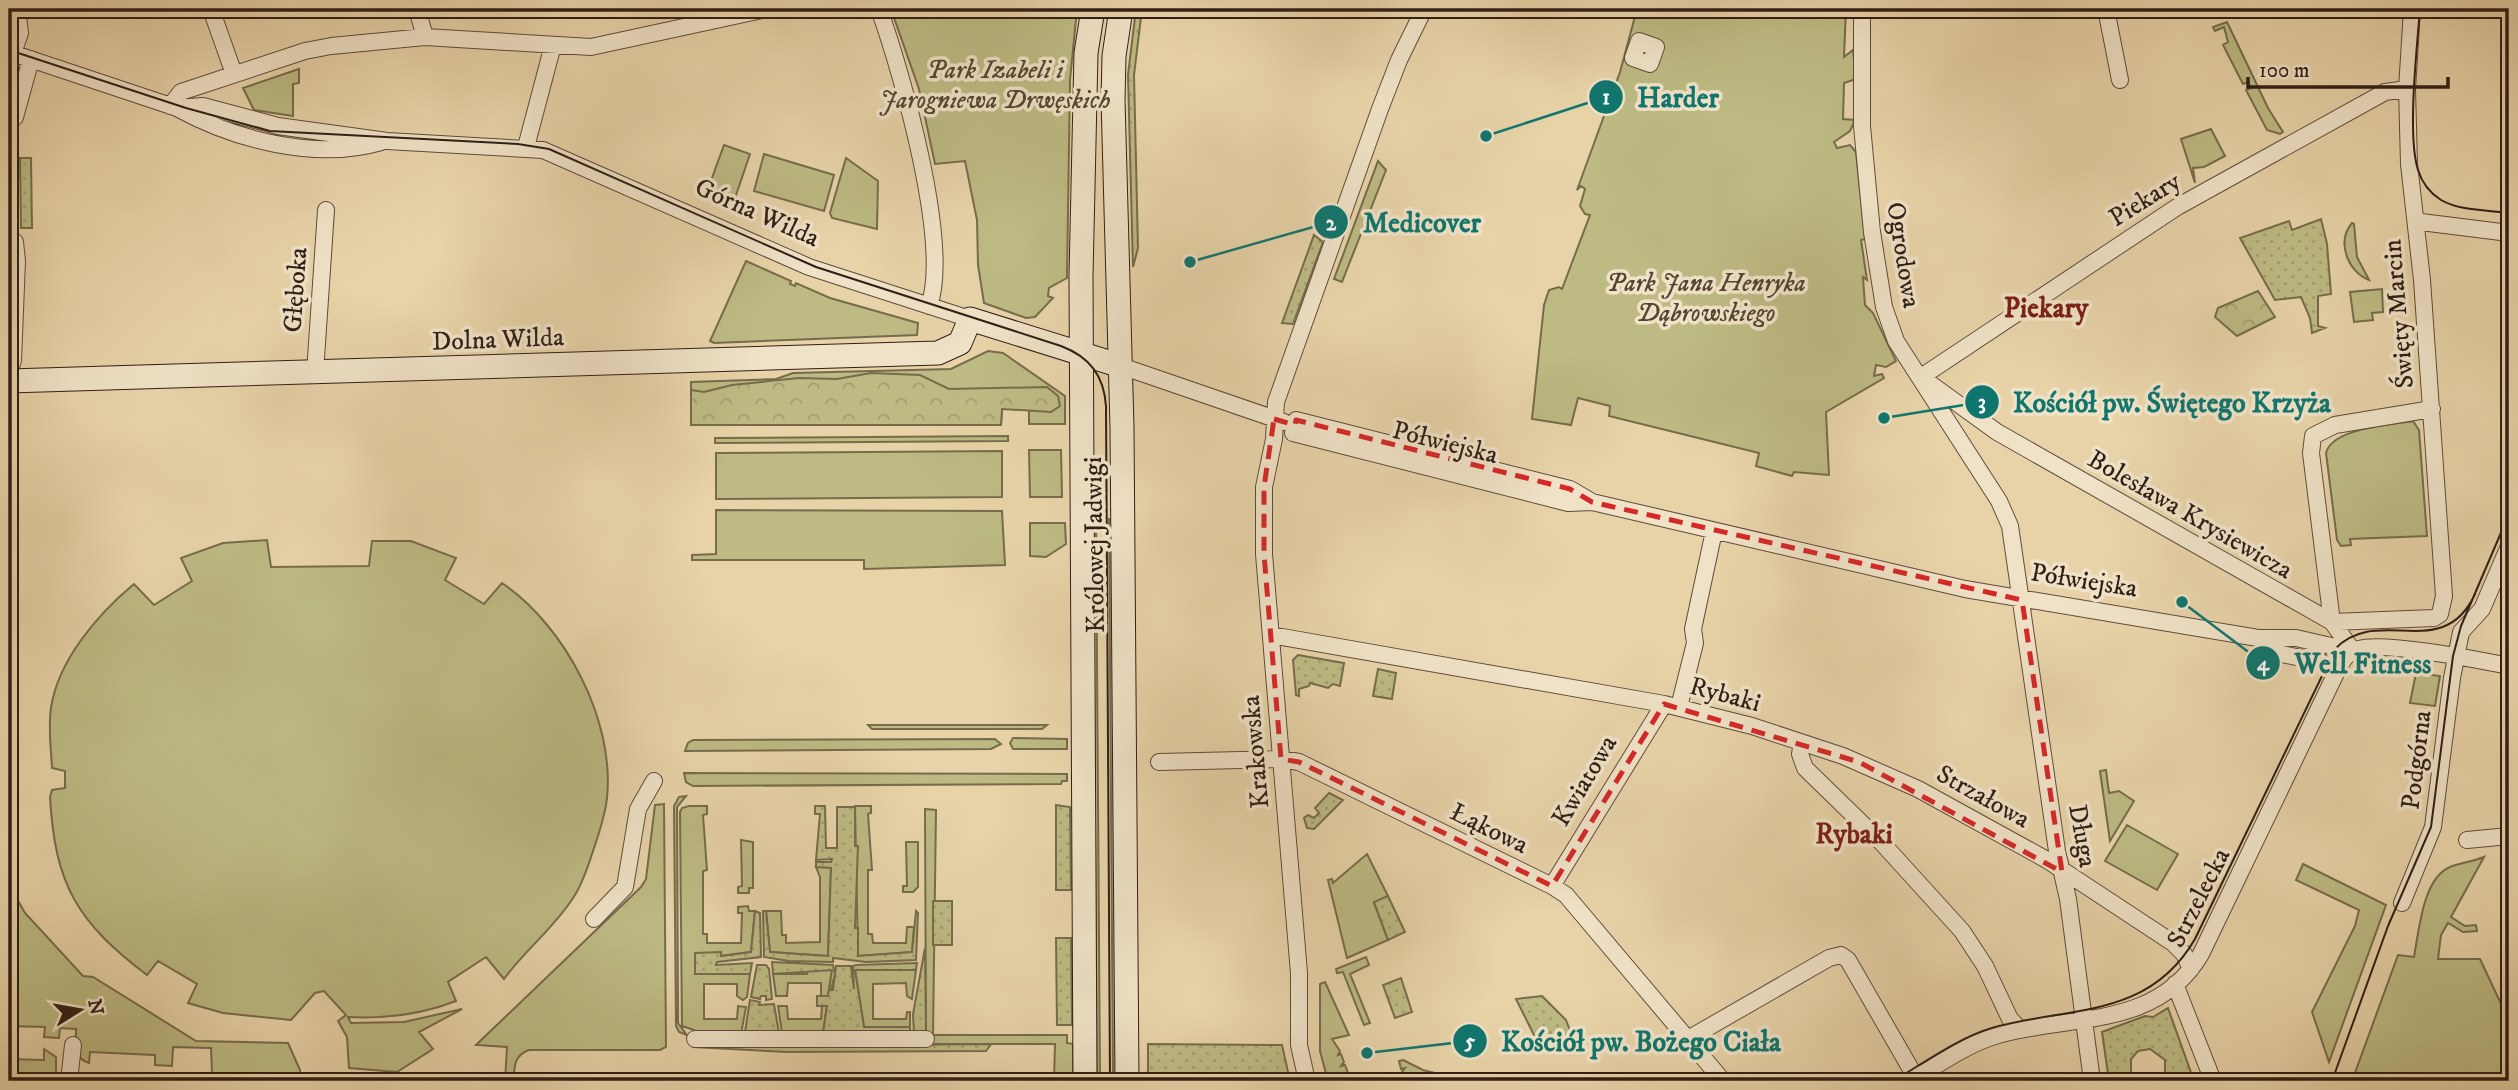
<svg xmlns="http://www.w3.org/2000/svg" width="2518" height="1090" viewBox="0 0 2518 1090" font-family="'IM FELL DW Pica',serif">
	<style>
		.green { fill: #bdba83; stroke: #766c4c; stroke-width: 2 }
		.forest { fill: url(#forest-crowns); stroke: #766c4c; stroke-width: 2 }
		.garden { fill: url(#garden-dots); stroke: #766c4c; stroke-width: 2 }
		.lines { fill: none; stroke-linecap: round; stroke-linejoin: round }
		.street-casing { stroke: #5e4b3b; stroke-width: 18 }
		.secondary-casing { stroke: #301e16; stroke-width: 25 }
		.street { stroke: #f0e2c7; stroke-width: 16 }
		.secondary { stroke: #f0e2c7; stroke-width: 23 }
		.tram { stroke: #301e16; stroke-width: 2 }
		.marked { fill: none; stroke: #d62828; stroke-width: 5; stroke-dasharray: 14 9; stroke-linejoin: round }
		.labels { text-anchor: middle; dominant-baseline: central; stroke-width: 7; stroke-linejoin: round; paint-order: stroke }
		.park-label { font-size: 26px; font-style: italic; fill: #534531; stroke: #f0e2c7 }
		.street-label { font-size: 26px; fill: #301e16; stroke: #f0e2c7 }
		.neighbourhood-label { font-size: 28px; font-weight: bold; fill: #7a1f14; stroke: #f0e2c7 }
		.leader { fill: none; stroke: #0f766e; stroke-width: 2.5 }
		.callout-dot { fill: #0f766e; stroke: #f0e2c7; stroke-width: 2.5 }
		.mark-label { font-size: 21px; text-anchor: middle; font-weight: bold; fill: #fff }
		.callout-label { font-size: 28px; text-anchor: middle; font-weight: bold; fill: #0f766e; stroke: #f0e2c7; stroke-width: 7; stroke-linejoin: round; paint-order: stroke }
	</style>
	<defs>
		<pattern id="forest-crowns" width="20" height="18" patternUnits="userSpaceOnUse" patternTransform="scale(1.75)"><rect width="20" height="18" fill="#bdba83"/><path d="M2 6a3 3 0 1 1 6 0M12 15a3 3 0 1 1 6 0" fill="none" stroke="#a39f70"/></pattern>
		<pattern id="garden-dots" width="8" height="8" patternUnits="userSpaceOnUse" patternTransform="scale(1.75)"><rect width="8" height="8" fill="#bdba83"/><path d="M2 2h.1M6 6h.1" fill="none" stroke="#a39f70" stroke-width="1.8" stroke-linecap="round"/></pattern>
	</defs>
	<rect width="100%" height="100%" fill="#e8d3a9"/>
	<filter id="stains"><feTurbulence type="fractalNoise" baseFrequency=".00286" numOctaves="4"/><feColorMatrix values="0 0 0 0 .2 0 0 0 0 .09 0 0 0 0 .02 0 0 0 .5 -.17"/></filter>
	<radialGradient id="worn" r=".72"><stop offset=".6" stop-color="#630" stop-opacity="0"/><stop offset="1" stop-color="#630" stop-opacity=".3"/></radialGradient>
	<path class="green" d="M891,9H1077L1070,80L1067,278L1049,288L1048,296L1053,298L1035,317L1026,318L984,303L978,265L977,220L965,161L935,164L919,89Z
		M1637,9H1846L1844,57L1853,50L1856,79L1844,83L1843,119L1855,120L1850,131L1834,142L1837,148L1850,145L1856,152L1865,239L1861,240L1867,280L1863,277L1865,305L1873,313L1896,361L1886,367L1876,365L1874,376L1882,374L1884,378L1826,412L1829,475L1794,472L1792,476L1756,466L1759,453L1609,416L1610,406L1578,398L1571,425L1532,419L1544,305L1549,290L1559,287L1562,289L1590,215L1585,214L1580,206L1585,189L1581,186L1577,190L1620,72Z
		M2227,22L2268,108L2283,132L2280,134L2267,130L2246,90L2251,88L2248,82L2243,84L2223,45L2228,42L2224,27L2215,31L2213,27Z
		M299,69V83L293,84V116L254,110L243,88Z
		M2211,129L2225,156L2204,167L2193,168L2195,183L2181,139Z
		M724,145L750,154L735,198L708,189Z
		M764,154L834,175L824,211L754,191Z
		M846,158L878,181L877,229L832,218L830,213Z
		M1378,161L1386,170L1342,282L1334,279Z
		M2352,223L2354,224L2357,257L2369,280C2348,272 2336,242 2352,223Z
		M746,261L791,281L790,284L795,286L796,283L830,298L918,323L917,335L714,343L710,341Z
		M2382,289L2383,312L2372,313L2373,320L2354,322L2350,292Z
		M988,351L1003,353L1065,396V424H1029V409H1002L1001,425H691V382L776,379L793,373L951,369Z
		M2413,421L2419,430L2427,536L2350,539L2351,545L2341,546L2337,540L2326,453C2332,428 2391,425 2413,421Z
		M1029,450H1061L1062,497H1030Z
		M1002,451V497L716,499V453Z
		M716,510L1002,511L1005,565L864,569V560H692V555L716,554Z
		M1089,519L1096,521L1100,1081H1097L1093,569Z
		M1109,519H1116L1117,1081H1113Z
		M1030,523H1065L1066,544L1046,557L1030,556Z
		M267,540L271,567L369,566L372,541H411L456,558L445,580L484,604L502,583C565,626 615,720 607,798C605,817 598,836 592,854C587,869 582,885 573,898C554,928 525,950 504,979L486,957L448,982L456,1001C420,1015 385,1019 348,1017L351,1023L404,1022L462,1009L419,1032L433,1049L397,1072L349,1068L347,1037L338,1021L346,1015L324,991L315,993L291,1020L223,1013L188,1003L197,984L158,961L147,975C77,922 55,885 50,797L52,790L65,788V771L52,768C51,748 48,728 51,708C58,660 98,614 134,584L154,605L192,581L181,558L223,543Z
		M2416,673L2440,676L2435,706L2410,703Z
		M868,725H1047L1042,729H872Z
		M1013,738L1067,739V749H1013L1010,743Z
		M995,739L1001,744L991,749L685,751L688,743L693,740Z
		M2106,770L2109,793L2119,791L2134,801L2110,841L2100,771Z
		M684,773L1067,774V781H1062L1061,784L693,786L686,782Z
		M686,796L677,807L678,1023L687,1035L679,1032L676,1026L674,806L679,797Z
		M664,804L666,1047L660,1050H529C514,1055 514,1067 514,1081H505L507,1047L476,1045L641,887L646,879L655,805Z
		M689,806H707V814L703,815L707,870L703,871V934H707V943H741L742,913H738V907L748,906L749,911H755L751,952L721,956L696,974H750L747,997L743,1000L737,996V984H704V1019H737L738,1006L746,1007L741,1034L694,1035V1030L682,1026L680,812L682,808Z
		M855,806H871V813L868,814L872,870H868V934H872L873,943H906L907,927H914L912,952L858,956Z
		M925,809L936,810L933,1035H1067V1043L1073,1044V1081H1054L1055,1044H926Z
		M2127,825L2178,854L2157,890L2105,861Z
		M741,840L753,842V888H749V893H738V887L742,886Z
		M906,842H918V887L913,892H903V886H907Z
		M1367,854L1388,896L1374,903L1388,940L1347,958L1328,880L1332,879L1333,883Z
		M2484,857L2451,917L2465,926L2476,925L2477,931L2463,932L2448,923L2441,935L2438,959H2480L2509,1021V1081H2352L2398,955L2414,957C2419,930 2423,878 2450,867C2457,864 2474,861 2484,857Z
		M2303,864L2386,905L2329,1062L2312,1012L2355,926L2359,910L2296,880Z
		M816,867H831L828,956L770,952L766,911H781L782,935H786V943L820,942V877Z
		M9,885L25,913L83,976L93,977L196,1041L288,1043L300,1070V1081L220,1080L212,1074L211,1048L173,1047L172,1066L155,1065V1055L90,1052L89,1063C73,1058 76,1043 76,1029L60,1028L59,1038L44,1037L45,1027L9,1026Z
		M1366,957L1369,965L1350,974L1370,1023L1364,1025L1343,972L1337,973L1336,969Z
		M808,970H832L828,996H821V983H788L787,996H776L773,974H807Z
		M855,970H916L912,999L907,996L906,983L873,984V1019H906L907,1012H910V1027H864Z
		M1325,982L1349,1035L1332,1039L1340,1051L1338,1055L1341,1054L1344,1062L1341,1066L1345,1065L1348,1073L1345,1077L1349,1076L1350,1081H1328L1320,1051V984Z
		M778,1006H787L788,1019H821L822,1006H827L823,1033H782Z
		M44,1049L56,1057V1081H9V1059L44,1060Z
		M1403,1060L1423,1070L1466,1081H1406L1402,1072L1405,1068L1401,1069L1399,1061Z"/>
	<path class="forest" d="M2258,291L2275,317L2237,336L2215,317L2218,308Z
		M871,373L920,375L949,389L1047,387L1058,396L1060,406L1051,412L1002,409L1001,425H691V390L704,392L732,385L799,378L837,379Z
		M1008,436V441L715,443V438Z"/>
	<path class="garden" d="M1136,9H1142L1134,75L1138,248L1133,267L1128,75Z
		M20,158H31L32,228H21Z
		M2321,219L2327,244L2331,294L2318,296V326L2325,328L2312,333L2310,318L2301,297L2275,300L2240,238L2289,221L2292,230Z
		M1314,235L1323,242L1293,324L1282,323Z
		M1298,655L1344,663L1340,686L1333,684L1328,688L1310,683L1309,686L1299,689V696L1296,695L1293,660Z
		M1378,669L1396,673L1392,699L1373,696Z
		M1329,793L1343,800L1314,829L1307,828L1304,818L1308,815L1314,818L1319,813L1315,808Z
		M1056,805L1070,807L1071,890H1056Z
		M815,806H825L826,848H837V807H855V846H858L855,928H858V956L912,952L916,911L918,913L916,960L866,962L833,958V962L789,961L764,957L763,911H766L770,952L828,956L831,868L816,867V862H831L832,859L816,860L820,814H815Z
		M1388,896L1405,932L1388,940L1374,902Z
		M933,901H952V945H933Z
		M755,911L760,913L761,957L717,962L716,965L752,963L750,974H695V953L721,952V956L751,952Z
		M1056,938H1071L1072,1025H1057Z
		M925,948L926,1035H914L913,1014Z
		M772,962L833,965L835,974L831,990H833L836,966H851L854,989L853,966L856,965L917,963L916,970H855L864,1027H910V1035L823,1033L827,1006H817V996H828L832,970L773,974Z
		M757,965H766L769,969L772,999L766,1000V996H761L760,999L751,997Z
		M1401,978L1412,1012L1395,1018L1383,985Z
		M1542,996L1566,1020L1571,1033L1540,1047L1516,999Z
		M750,1000L760,1002L759,1005L774,1004L779,1033L745,1032Z
		M2168,1008L2194,1081H2159L2165,1072V1060L2150,1049L2138,1051L2131,1059V1074L2136,1081H2109L2102,1032L2145,1016L2153,1017Z
		M991,1044L986,1051L787,1052L692,1047Z
		M1148,1044L1282,1045L1290,1081H1148Z"/>
	<g class="lines">
		<defs>
			<path id="street" d="M211,9L234,74
				M417,9L425,37
				M879,9C902,73 951,244 929,306
				M1862,9V126L1872,232L1884,307L1896,341L1999,501L2010,526L2057,851L2068,899L2092,1081
				M2106,9L2120,80
				M1639,41L1656,47L1650,64L1633,58Z
				M9,52L177,108C235,140 316,161 381,142
				M13,53L20,33L17,9
				M170,106L181,92L305,51L331,46L425,37L591,47L767,9
				M177,108L203,106L278,126L387,141L543,150L809,267L970,319
				M9,123L15,117L31,59
				M526,147L553,45
				M2415,218L2421,222L2509,233
				M1121,366L1284,422
				M315,373L326,210
				M9,374L13,360L17,261L15,242
				M1921,377L1997,432L2332,622L2434,618L2440,614L2444,596L2422,280L2409,164L2407,89L2412,9
				M1921,377L2177,207L2385,92L2407,89
				M1592,502L1570,489L1296,420L1293,433L1568,503L1592,502L1965,589L2258,638H2296L2353,651
				M1271,635L1664,704L1752,726L1843,756L1918,789L2047,860L2173,943L2184,954L2191,969
				M2258,638L2272,652L2321,662
				M2353,651L2332,622L2311,453L2313,436L2335,425L2432,409
				M1679,707L1695,643L1693,629L1714,531
				M1802,743L1800,754L1805,768L1882,843L1962,931L1985,966L2010,1019L2021,1030
				M1159,762L1281,759L1299,762L1552,886L1566,895L1723,1081
				M2467,840L2509,836
				M1552,886L1664,704
				M2402,903L2433,827L2452,678L2461,632L2482,609L2509,546
				M594,919L625,887L638,809L654,781
				M2175,984L2213,1081
				M695,1039H926
				M1688,1039L1829,958L1841,955L1848,960L1916,1078
				M69,1081L73,1045
				M1307,1081L1299,1045V973L1264,554V487L1274,439L1276,402L1380,109L1399,60L1424,9
				M1910,1081C1937,1066 1965,1045 1995,1036C2066,1014 2156,1031 2201,954L2337,671C2342,661 2347,652 2359,649C2385,641 2479,660 2509,666"/>
			<path id="secondary" d="M1121,9L1114,56L1113,100L1122,427L1127,1081
				M9,381L938,353L960,343L970,319L1121,366
				M1085,1081L1081,276L1086,53L1093,9"/>
		</defs>
		<use href="#street" class="street-casing"/>
		<use href="#secondary" class="secondary-casing"/>
		<use href="#street" class="street"/>
		<use href="#secondary" class="secondary"/>
		<path class="tram" d="M2420,9C2417,48 2407,135 2418,170C2422,183 2430,193 2441,200C2460,211 2488,210 2509,213
			M9,50L186,108L270,131L518,144L549,149L816,267L1061,346C1090,357 1104,376 1106,406L1110,1081
			M1893,1081C1924,1063 1958,1038 1992,1028C2068,1006 2148,1020 2195,939L2335,649C2377,604 2443,664 2475,594
			M2332,1081L2388,926L2431,827L2453,656L2461,626L2509,514"/>
	</g>
	<path class="marked" d="M1274,419L1295,425L1296,420L1570,489L1592,502L2022,600L2062,872L1859,762L1664,704L1552,886L1299,762L1281,759L1264,554V487Z"/>
	<g class="labels">
		<g class="park-label">
			<text x="995" y="70">Park Izabeli i<tspan x="995" dy="30">Jarogniewa Drwęskich</tspan></text>
			<text x="1706" y="283">Park Jana Henryka<tspan x="1706" dy="30">Dąbrowskiego</tspan></text>
		</g>
		<g class="street-label">
			<text transform="translate(2145 200) rotate(-32)">Piekary</text>
			<text transform="translate(757 213) rotate(24)">Górna Wilda</text>
			<text transform="translate(1903 255) rotate(81)">Ogrodowa</text>
			<text transform="translate(296 290) rotate(-86)">Głęboka</text>
			<text transform="translate(2399 314) rotate(-95)">Święty Marcin</text>
			<text transform="translate(498 340) rotate(-2)">Dolna Wilda</text>
			<text transform="translate(1445 443) rotate(14)">Półwiejska</text>
			<text transform="translate(2190 515) rotate(30)">Bolesława Krysiewicza</text>
			<text transform="translate(1095 545) rotate(-91)">Królowej Jadwigi</text>
			<text transform="translate(2084 581) rotate(9)">Półwiejska</text>
			<text transform="translate(1725 695) rotate(15)">Rybaki</text>
			<text transform="translate(1256 752) rotate(-95)">Krakowska</text>
			<text transform="translate(2417 760) rotate(-83)">Podgórna</text>
			<text transform="translate(1585 781) rotate(-59)">Kwiatowa</text>
			<text transform="translate(1983 797) rotate(29)">Strzałowa</text>
			<text transform="translate(1489 829) rotate(26)">Łąkowa</text>
			<text transform="translate(2082 836) rotate(80)">Długa</text>
			<text transform="translate(2199 898) rotate(-63)">Strzelecka</text>
		</g>
		<g class="neighbourhood-label">
			<text x="2046" y="308">Piekary</text>
			<text x="1854" y="834">Rybaki</text>
		</g>
	</g>
	<path class="leader" d="M1486 136L1606 97M1190 262L1331 222M1884 418L1982 402M2182 602L2263 663M1367 1053L1470 1041"/>
	<g class="callout-dot">
		<circle cx="1486" cy="136" r="7"/>
		<circle cx="1190" cy="262" r="7"/>
		<circle cx="1884" cy="418" r="7"/>
		<circle cx="2182" cy="602" r="7"/>
		<circle cx="1367" cy="1053" r="7"/>
		<circle cx="1606" cy="97" r="18"/>
		<circle cx="1331" cy="222" r="18"/>
		<circle cx="1982" cy="402" r="18"/>
		<circle cx="2263" cy="663" r="18"/>
		<circle cx="1470" cy="1041" r="18"/>
	</g>
	<g class="mark-label">
		<text x="1606" y="104">1</text>
		<text x="1331" y="230">2</text>
		<text x="1982" y="409">3</text>
		<text x="2263" y="670">4</text>
		<text x="1470" y="1048">5</text>
	</g>
	<g class="callout-label">
		<text x="1678" y="107">Harder</text>
		<text x="1422" y="232">Medicover</text>
		<text x="2172" y="412">Kościół pw. Świętego Krzyża</text>
		<text x="2363" y="673">Well Fitness</text>
		<text x="1641" y="1051">Kościół pw. Bożego Ciała</text>
	</g>
	<rect width="2518" height="1090" fill="none" stroke="#e8d3a9" stroke-width="35"/>
	<rect x="10" y="10" width="2497" height="1069" fill="none" stroke="#301e16" stroke-width="3.5"/>
	<rect x="18" y="18" width="2483" height="1055" fill="none" stroke="#301e16" stroke-width="2"/>
	<g transform="translate(80 1010) rotate(79)" stroke="#f0e2c7" stroke-width="5" paint-order="stroke">
	<path d="M0-5L12 26L0 18L-12 26Z" fill="#301e16"/>
	<text y="-10" font-size="19" font-weight="bold" text-anchor="middle" fill="#301e16">N</text>
	</g>
	<path d="M2248 77v10h200v-10" fill="none" stroke="#301e16" stroke-width="3.5"/>
	<text x="2259" y="77" font-size="21" fill="#301e16" stroke="#f0e2c7" stroke-width="5" paint-order="stroke">100 m</text>
	<rect width="100%" height="100%" filter="url(#stains)"/>
	<rect width="100%" height="100%" fill="url(#worn)"/>
</svg>
